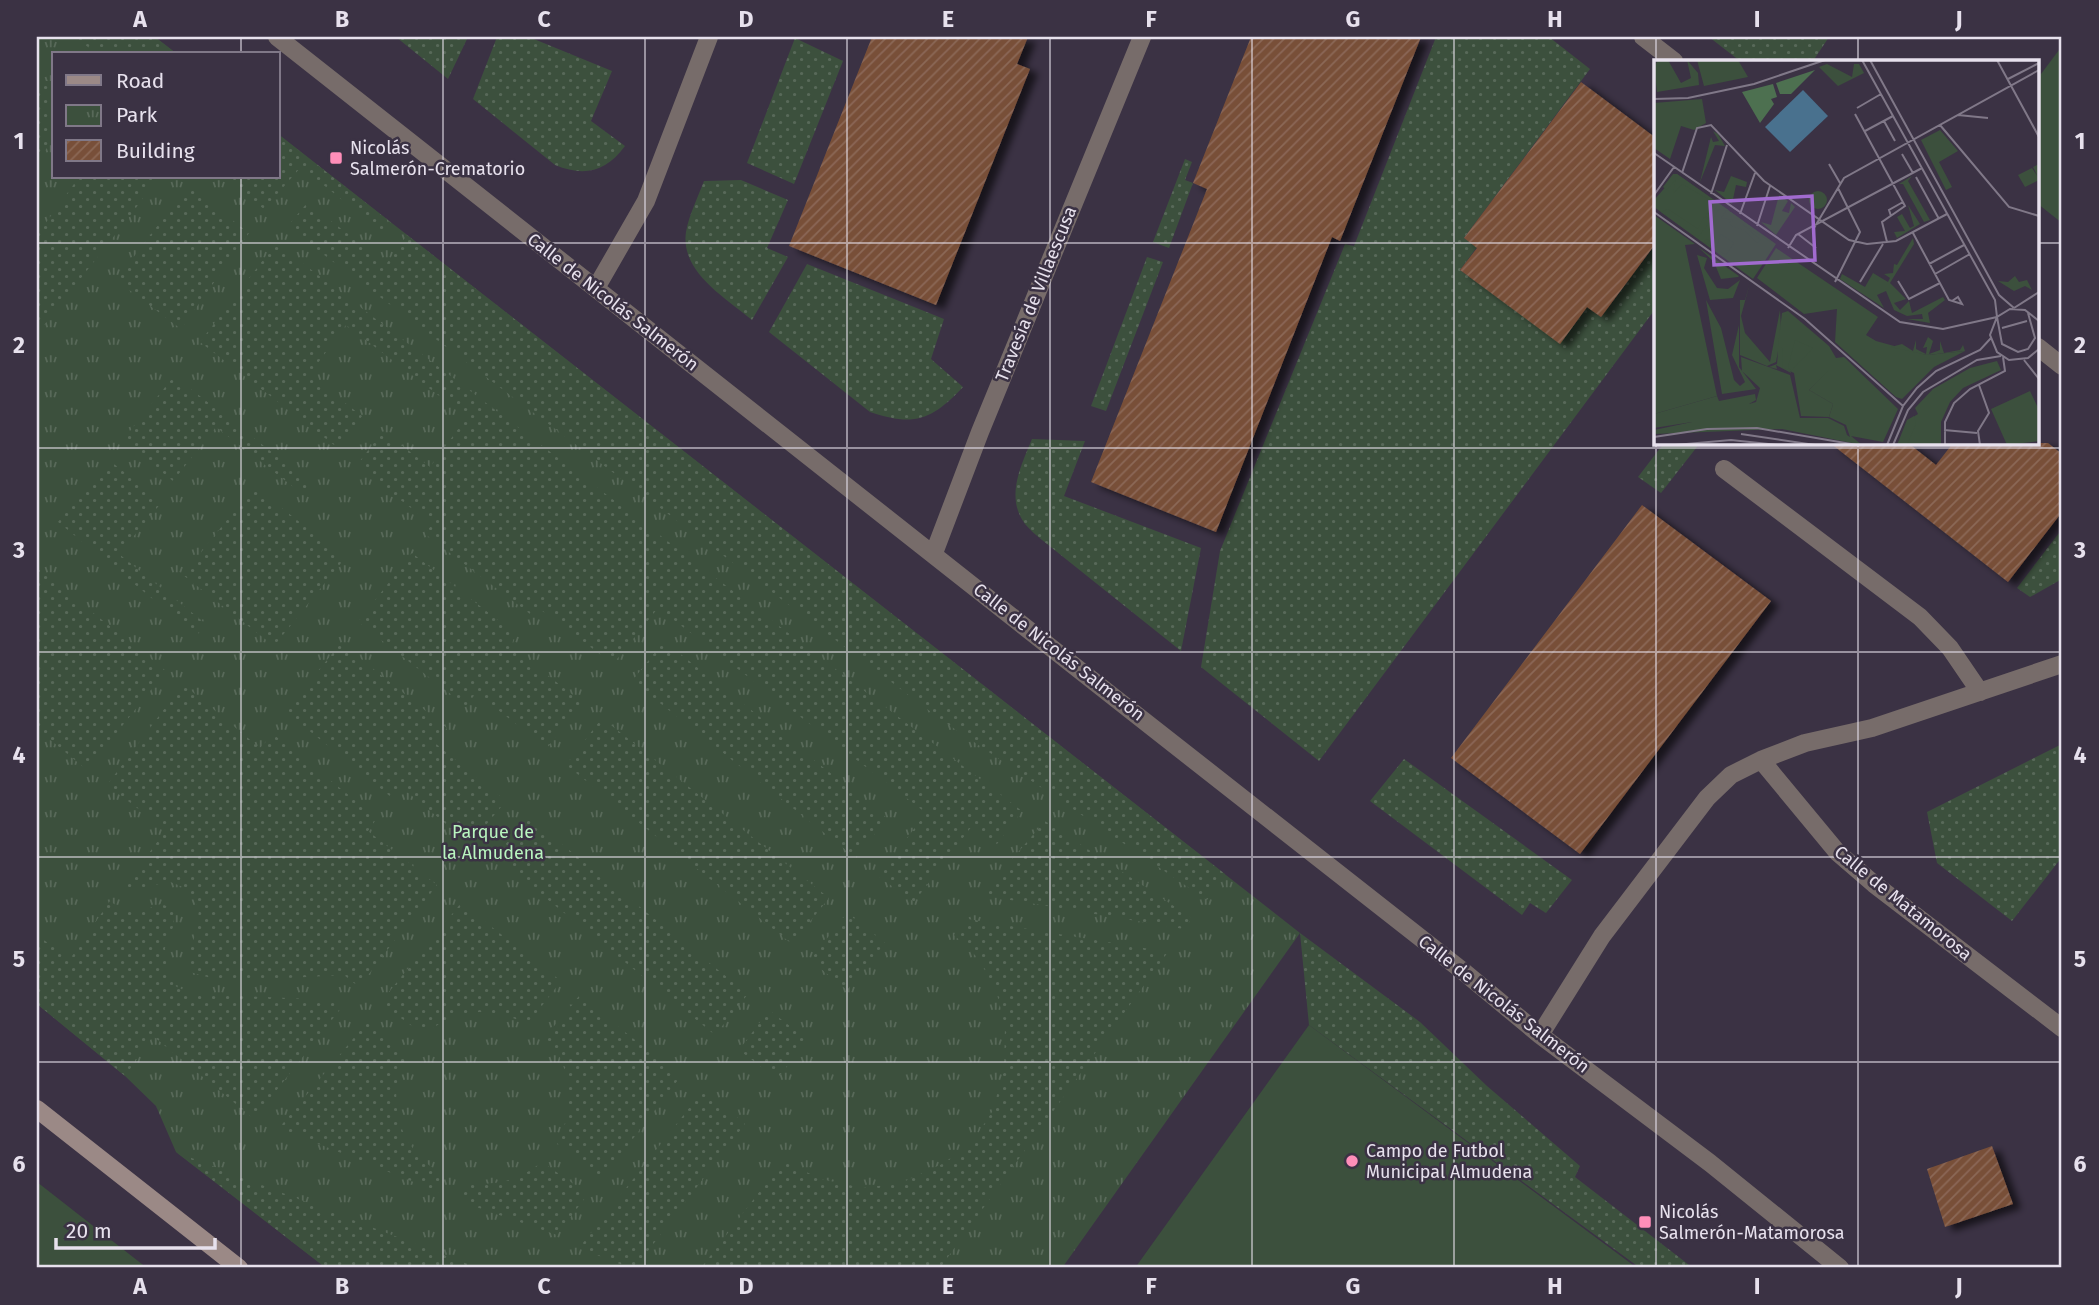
<svg xmlns="http://www.w3.org/2000/svg" width="2099" height="1305" viewBox="0 0 2099 1305" font-family="'Fira Sans',sans-serif">
	<style>
		.grass { fill: #3c503d }
		.park { fill: url(#park-tufts) }
		.garden { fill: url(#garden-dots) }
		.building { fill: url(#building-hatch); filter: url(#shadow) }
		.lines { fill: none; stroke-linecap: round; stroke-linejoin: round }
		.street { stroke: #776c6a; stroke-width: 18 }
		.secondary { stroke: #9b8986; stroke-width: 18 }
		.grid { fill: none; stroke: #e7e1ed; stroke-width: 2; stroke-opacity: 0.55 }
		.poi-dot { fill: #ff8eb9; stroke: #3b3244; stroke-width: 2.5 }
		.labels { text-anchor: middle; dominant-baseline: central; stroke-width: 5; stroke-linejoin: round; paint-order: stroke }
		.poi-label { font-size: 18px; fill: #e7e1ed; stroke: #3b3244; text-anchor: start }
		.street-label { font-size: 18px; fill: #e7e1ed; stroke: #3b3244 }
		.park-label { font-size: 18px; fill: #b9f5bf; stroke: #3b3244 }
		.inset-road { fill: none; stroke: #807888; stroke-width: 2 }
		.view { fill: #a16bcf; fill-opacity: 0.15; stroke: #a16bcf; stroke-width: 3.5 }
		.inset-edge { fill: none; stroke: #e7e1ed; stroke-width: 3.5 }
		.neatline { fill: none; stroke: #e7e1ed; stroke-width: 2.5 }
		.grid-label { font-size: 23px; text-anchor: middle; font-weight: bold; fill: #e7e1ed }
	</style>
	<defs>
		<pattern id="park-tufts" width="24" height="20" patternUnits="userSpaceOnUse" patternTransform="scale(1.75)"><rect width="24" height="20" fill="#3c503d"/><path d="M3 7l-1-3M5 7V3M7 7l1-3M15 17l-1-3M17 17v-4M19 17l1-3" fill="none" stroke="#586959"/></pattern>
		<pattern id="garden-dots" width="8" height="8" patternUnits="userSpaceOnUse" patternTransform="scale(1.75)"><rect width="8" height="8" fill="#3c503d"/><path d="M2 2h.1M6 6h.1" fill="none" stroke="#586959" stroke-width="1.8" stroke-linecap="round"/></pattern>
		<pattern id="building-hatch" width="6" height="6" patternUnits="userSpaceOnUse" patternTransform="scale(1.75)"><rect width="6" height="6" fill="#784f39"/><path d="M-1 1l2-2M0 6l6-6M5 7l2-2" fill="none" stroke="#8b6856"/></pattern>
		<filter id="shadow"><feDropShadow dx="8" dy="4.5" stdDeviation="3.5" flood-color="#0009"/></filter>
	</defs>
	<rect width="100%" height="100%" fill="#3b3244"/>
	<path class="grass" d="M2062,46V223L2038,204V78Z
		M1309,1025L1637,1268H1135Z
		M37,1182L147,1268H37Z"/>
	<path class="park" d="M37,37H155L177,54H54V177H278V134L1300,933L1062,1268H326L176,1152L156,1106L125,1076L37,1004Z"/>
	<path class="garden" d="M75,37H155L177,54H97Z
		M396,37H468L448,79Z
		M497,37H529L612,71L591,121L625,146C606,172 584,177 555,165L473,99Z
		M1436,37H1549L1590,69L1464,238L1477,247L1460,270L1560,343L1587,307L1601,317L1655,245L1656,308L1319,761L1201,667L1220,551L1345,244L1354,246Z
		M1709,37H1829L1813,61H1740Z
		M795,38L843,61L794,184L747,163Z
		M46,81H54V138L37,162V85Z
		M278,134L389,221L381,231L301,167L264,209L220,177H278Z
		M1185,159L1192,162L1185,180L1193,183L1169,248L1153,242Z
		M79,177H158L133,212L37,334V235Z
		M741,180L788,200L767,248L788,257L752,320C726,298 680,272 686,232C689,215 698,197 704,181Z
		M188,186L249,233L181,329L116,280Z
		M307,203L387,263L407,235L1225,874L1207,900L943,721L287,227Z
		M276,243L1022,811L997,844L972,826L914,902L878,876L926,813L658,608L613,664L541,610L534,617L425,534L432,524L356,466L383,431L430,467L467,417L346,325L309,375L362,416L338,448L200,342Z
		M1147,257L1163,262L1106,411L1091,406Z
		M807,264L944,319L931,359L963,387C932,420 914,427 870,412L769,332Z
		M174,376L314,485L305,496L216,427L173,481L122,441Z
		M1032,439L1085,441L1064,496L1201,548L1181,651L1042,540C1036,535 1030,530 1025,524C1005,497 1021,466 1032,439Z
		M1664,443H1700L1661,493L1638,477Z
		M109,460L162,502L119,554L206,624L197,635L58,522Z
		M254,486L345,558L274,646L183,575Z
		M2062,529V579L2030,597L2017,588Z
		M412,553L517,635L510,646L582,702L547,748L476,693L466,706L358,622Z
		M37,568L166,671L87,770L37,729Z
		M664,641L887,818L856,858L632,681Z
		M341,643L447,728L435,743L506,801L470,844L400,786L391,797L285,711Z
		M183,684L260,748L273,734L377,818L368,831L437,885L359,987L344,975L269,979L211,978L190,972L188,956L197,929L199,909L188,889L168,881L137,891L124,887L166,830L107,785Z
		M602,718L829,898L792,944L566,765Z
		M2062,744V857L2012,921L1937,863L1927,812Z
		M1404,759L1572,880L1546,913L1530,903L1522,915L1370,801Z
		M528,817L748,994L715,1035L495,857Z
		M1045,821L1192,918L1184,929L981,895Z
		M110,901C129,916 140,912 161,904L175,909L173,927L165,948L167,968L175,986L188,992L217,995L332,1000L342,1007L254,1119L153,1036L125,1076L37,1004V935L70,959Z
		M461,903L561,981L528,1024C502,1013 479,1007 452,1017C442,1021 432,1029 423,1034L380,1003Z
		M847,913L885,943L847,990L810,960Z
		M968,919L1168,952L940,1268H701L783,1161L821,1179L863,1188L901,1183L942,1164L971,1144L992,1112L1004,1071L1005,1026L996,990L978,958L954,935Z
		M1300,933L1420,1022L1487,1086L1580,1166L1575,1177L1693,1268H1640L1309,1025Z
		M579,996L681,1076L603,1178L557,1144C570,1118 573,1088 561,1060C558,1052 550,1044 545,1037Z
		M769,1010L808,1040L777,1079L739,1050Z
		M367,1022L407,1055C404,1064 398,1075 397,1085C392,1126 411,1155 444,1176L441,1193L279,1128Z
		M704,1089L745,1124L635,1268H630L579,1248Z
		M176,1152L478,1268H326Z
		M542,1162L588,1194L557,1235L462,1202L466,1184C500,1184 514,1183 542,1162Z"/>
	<path class="building" d="M872,37H1028L1017,64L1030,69L936,305L789,246Z
		M1251,37H1421L1340,241L1332,237L1216,532L1091,482L1207,189L1193,183Z
		M1581,82L1656,138V243L1601,317L1587,307L1560,344L1460,270L1477,248L1464,238Z
		M1830,443H1908L1936,465L1953,443H2048L2062,454V512L2008,582Z
		M1642,505L1771,601L1580,854L1451,758Z
		M1992,1146L2013,1204L1945,1227L1927,1169Z"/>
	<g class="lines">
		<path class="street" d="M277,37C673,348 1067,662 1464,972L1540,1035L1710,1163L1840,1268
			M1643,37L1674,61
			M596,288L646,201L709,37
			M2038,347L2062,366
			M1724,469L1920,617L1950,648L1980,692
			M934,553L980,432L1142,37
			M1761,760L1838,853L1874,884L2062,1028
			M1540,1035L1602,936L1707,798L1731,775L1761,760L1805,743L1872,728L2062,664"/>
		<path class="secondary" d="M37,1109L239,1268"/>
	</g>
	<path class="grid" d="M241,37V54M443,37V1268M645,37V1268M847,37V1268M1050,37V1268M1252,37V1268M1454,37V1268M1656,37V1268M1858,37V61M241,177V1268M37,243H1656M2038,243H2062M1858,443V1268M37,448H2062M37,652H2062M37,857H2062M37,1062H2062"/>
	<g class="poi-dot">
		<rect x="329" y="151" width="14" height="14" rx="3.5"/>
		<circle cx="1352" cy="1161" r="7"/>
		<rect x="1638" y="1215" width="14" height="14" rx="3.5"/>
	</g>
	<g class="labels">
		<g class="poi-label">
			<text x="350" y="148">Nicolás<tspan x="350" dy="21">Salmerón-Crematorio</tspan></text>
			<text x="1366" y="1151">Campo de Futbol<tspan x="1366" dy="21">Municipal Almudena</tspan></text>
			<text x="1659" y="1212">Nicolás<tspan x="1659" dy="21">Salmerón-Matamorosa</tspan></text>
		</g>
		<g class="street-label">
			<text transform="translate(1036 294) rotate(-68)">Travesía de Villaescusa</text>
			<text transform="translate(613 302) rotate(38)">Calle de Nicolás Salmerón</text>
			<text transform="translate(1059 652) rotate(38)">Calle de Nicolás Salmerón</text>
			<text transform="translate(1903 903) rotate(39)">Calle de Matamorosa</text>
			<text transform="translate(1504 1004) rotate(38)">Calle de Nicolás Salmerón</text>
		</g>
		<g class="park-label">
			<text x="493" y="832">Parque de<tspan x="493" dy="21">la Almudena</tspan></text>
		</g>
	</g>
	<g transform="translate(1654 60)">
		<rect width="385" height="385" fill="#3b3244"/>
		<path d="M4,0H14L27,23L37,18L33,0L44,13L45,25L3,32L0,7ZM43,0H84L94,17L50,26ZM385,104V120L371,127L364,115L378,108L384,117L379,107ZM155 140a9 9 0 1 1 18 0a9 9 0 1 1-18 0ZM44,187L85,216L84,217L67,219L60,202ZM122,188L224,257L212,275L222,281L273,295L311,291L280,307L248,339L242,337L181,282L183,249L150,254L103,218ZM43,195L53,198L50,208L63,228L74,229L86,220L79,238L56,240ZM96,223L87,256L91,273L116,302L126,250L128,288L137,313L122,305L123,309L115,307L123,304L124,291L122,302L113,306L86,295V240H91ZM52,240L67,268L80,320L86,326L91,322L78,295L85,265V307L102,329L68,334ZM175,286L182,298L190,297L244,349L229,382L197,376L208,385L128,369L0,374V370L38,362L0,368V354L63,336L65,341L101,334L102,340L95,344L102,342L106,328L88,311L87,297L136,315L146,358H174L190,366L193,375L196,377L192,365L175,357L179,344L155,330L175,309ZM376,331L385,350V381L353,385L337,349Z" fill="#3c503d"/>
		<path d="M161,10L137,34H126L122,23ZM119,24L123,37L117,39L120,44L106,63L88,32Z" fill="#4d7050"/>
		<path d="M0,155L41,184L31,185L63,336L0,354Z" fill="#3c503d"/>
		<path d="M48,39L52,63L40,70L27,66L16,99L0,88V43ZM286,70L304,91L285,102L298,127L292,130L267,80ZM23,114L122,184L99,219L0,147V140ZM134,251L175,286V310L155,330L179,344L175,357L147,356L140,313L129,308L128,288L124,286L128,253ZM343,301L347,310L309,328L296,342L287,362V385H243L256,359L264,354L261,348L279,329L316,308Z" fill="#3c503d"/>
		<path d="M173,4L198,17L200,4H205L210,13L184,26L165,7ZM59,71L64,74L71,86L61,85L46,122L57,77L59,82L65,81ZM19,114H23L76,151L65,149L58,160L51,156L60,145L56,157L63,146L59,142L28,124L19,134L22,119L13,130L9,127ZM77,116L93,122L92,127L82,125L78,144L61,130L70,132ZM258,116L254,121L276,160L270,162L249,124H245ZM125,135L134,141L128,151L135,153L137,143L141,147L122,175L107,162L117,165ZM254,145L266,164L243,178L240,172L251,171L243,157L248,154L256,168L260,166ZM14,149L44,169L50,157L57,161L43,178L7,152ZM72,151L77,152L117,182L88,164L107,180L103,183L90,170L78,166L75,163L80,160L67,158ZM67,174L80,183L72,195L50,182L53,178L62,188ZM259,178L260,184L236,223L252,239L240,243L246,250L255,241L258,253L289,237L291,240L274,253L276,263L253,259H269L268,254L253,256L240,250L232,231L223,235L230,248L186,219L188,214L211,227L219,213L234,222L236,218L230,214L239,213L240,204L243,205ZM361,216L365,222L373,220L378,230L371,226L360,231L344,221L354,222ZM274,277L279,281L275,294L286,290V281L290,293L306,290L309,285L311,291L273,295L237,287L248,284L259,291L262,280V289L272,294L273,287L269,288ZM141,280L159,288L137,311L134,307ZM260,356L262,364L253,385H243L253,360Z" fill="#3c503d"/>
		<path d="M149,30L174,56L136,92L111,67Z" fill="#49718e"/>
		<path class="inset-road" d="M208,0L341,240L343,257M216,0L345,235L360,248M343,0L385,77M354,19L385,3M0,39L34,38L100,24L171,0M203,48L227,34M201,54L251,146L228,162L233,182M304,55L334,58M230,61L241,81M286,65L355,147L385,156M211,71L239,56M0,93L246,262L289,269L343,257L348,284L364,292L374,289L381,278L374,253M248,94L259,113M175,104L186,123M28,113L43,68L57,65L110,121L195,180L213,184L242,181L293,154M262,117L285,159M57,134L73,85M0,135L20,107M0,152L151,259L249,346M86,154L101,113M237,156L235,150L249,142M103,166L116,126M160,168L190,118L385,10M259,173L295,240L308,244L304,237L298,241M144,174L162,188M134,188L142,175L268,108M275,204L310,185M281,214L316,194M244,221L255,239L286,223M181,222L206,172L184,128M206,222L229,184M360,248L385,232M385,261L371,250L356,249L343,257L336,275L343,292L355,300L374,298L385,289M348,268L373,261M370,300L385,319M325,325L335,353L324,371L326,385M290,370L323,373M87,374L161,385M0,377L53,369L103,368L203,385M21,385L77,380L124,385M233,385L249,346L263,328L282,311L326,290L337,278M239,385L254,350L269,332L323,300L347,296M291,385V362L300,343L316,329L351,311L349,297"/>
		<path class="view" d="M158,136L161,200L60,205L56,142Z"/>
		<rect width="385" height="385" class="inset-edge"/>
	</g>
	<rect width="2099" height="1305" fill="none" stroke="#3b3244" stroke-width="77"/>
	<rect x="52" y="52" width="228" height="126" fill="#3b3244" stroke="#807888" stroke-width="2"/>
	<rect x="66" y="75" width="35" height="10" fill="#9b8986" stroke="#807888" stroke-width="2"/>
	<text x="116" y="88" font-size="21" fill="#e7e1ed">Road</text>
	<rect x="66" y="105" width="35" height="21" fill="url(#park-tufts)" stroke="#807888" stroke-width="2"/>
	<text x="116" y="122" font-size="21" fill="#e7e1ed">Park</text>
	<rect x="66" y="140" width="35" height="21" fill="url(#building-hatch)" stroke="#807888" stroke-width="2"/>
	<text x="116" y="158" font-size="21" fill="#e7e1ed">Building</text>
	<path d="M56 1238v10h159v-10" fill="none" stroke="#e7e1ed" stroke-width="3.5"/>
	<text x="66" y="1238" font-size="21" fill="#e7e1ed" stroke="#3b3244" stroke-width="5" paint-order="stroke">20 m</text>
	<rect x="38" y="38" width="2022" height="1228" class="neatline"/>
	<g class="grid-label">
		<text x="140" y="27">A</text>
		<text x="342" y="27">B</text>
		<text x="544" y="27">C</text>
		<text x="746" y="27">D</text>
		<text x="948" y="27">E</text>
		<text x="1151" y="27">F</text>
		<text x="1353" y="27">G</text>
		<text x="1555" y="27">H</text>
		<text x="1757" y="27">I</text>
		<text x="1959" y="27">J</text>
		<text x="19" y="149">1</text>
		<text x="2080" y="149">1</text>
		<text x="19" y="353">2</text>
		<text x="2080" y="353">2</text>
		<text x="19" y="558">3</text>
		<text x="2080" y="558">3</text>
		<text x="19" y="763">4</text>
		<text x="2080" y="763">4</text>
		<text x="19" y="967">5</text>
		<text x="2080" y="967">5</text>
		<text x="19" y="1172">6</text>
		<text x="2080" y="1172">6</text>
		<text x="140" y="1294">A</text>
		<text x="342" y="1294">B</text>
		<text x="544" y="1294">C</text>
		<text x="746" y="1294">D</text>
		<text x="948" y="1294">E</text>
		<text x="1151" y="1294">F</text>
		<text x="1353" y="1294">G</text>
		<text x="1555" y="1294">H</text>
		<text x="1757" y="1294">I</text>
		<text x="1959" y="1294">J</text>
	</g>
</svg>
